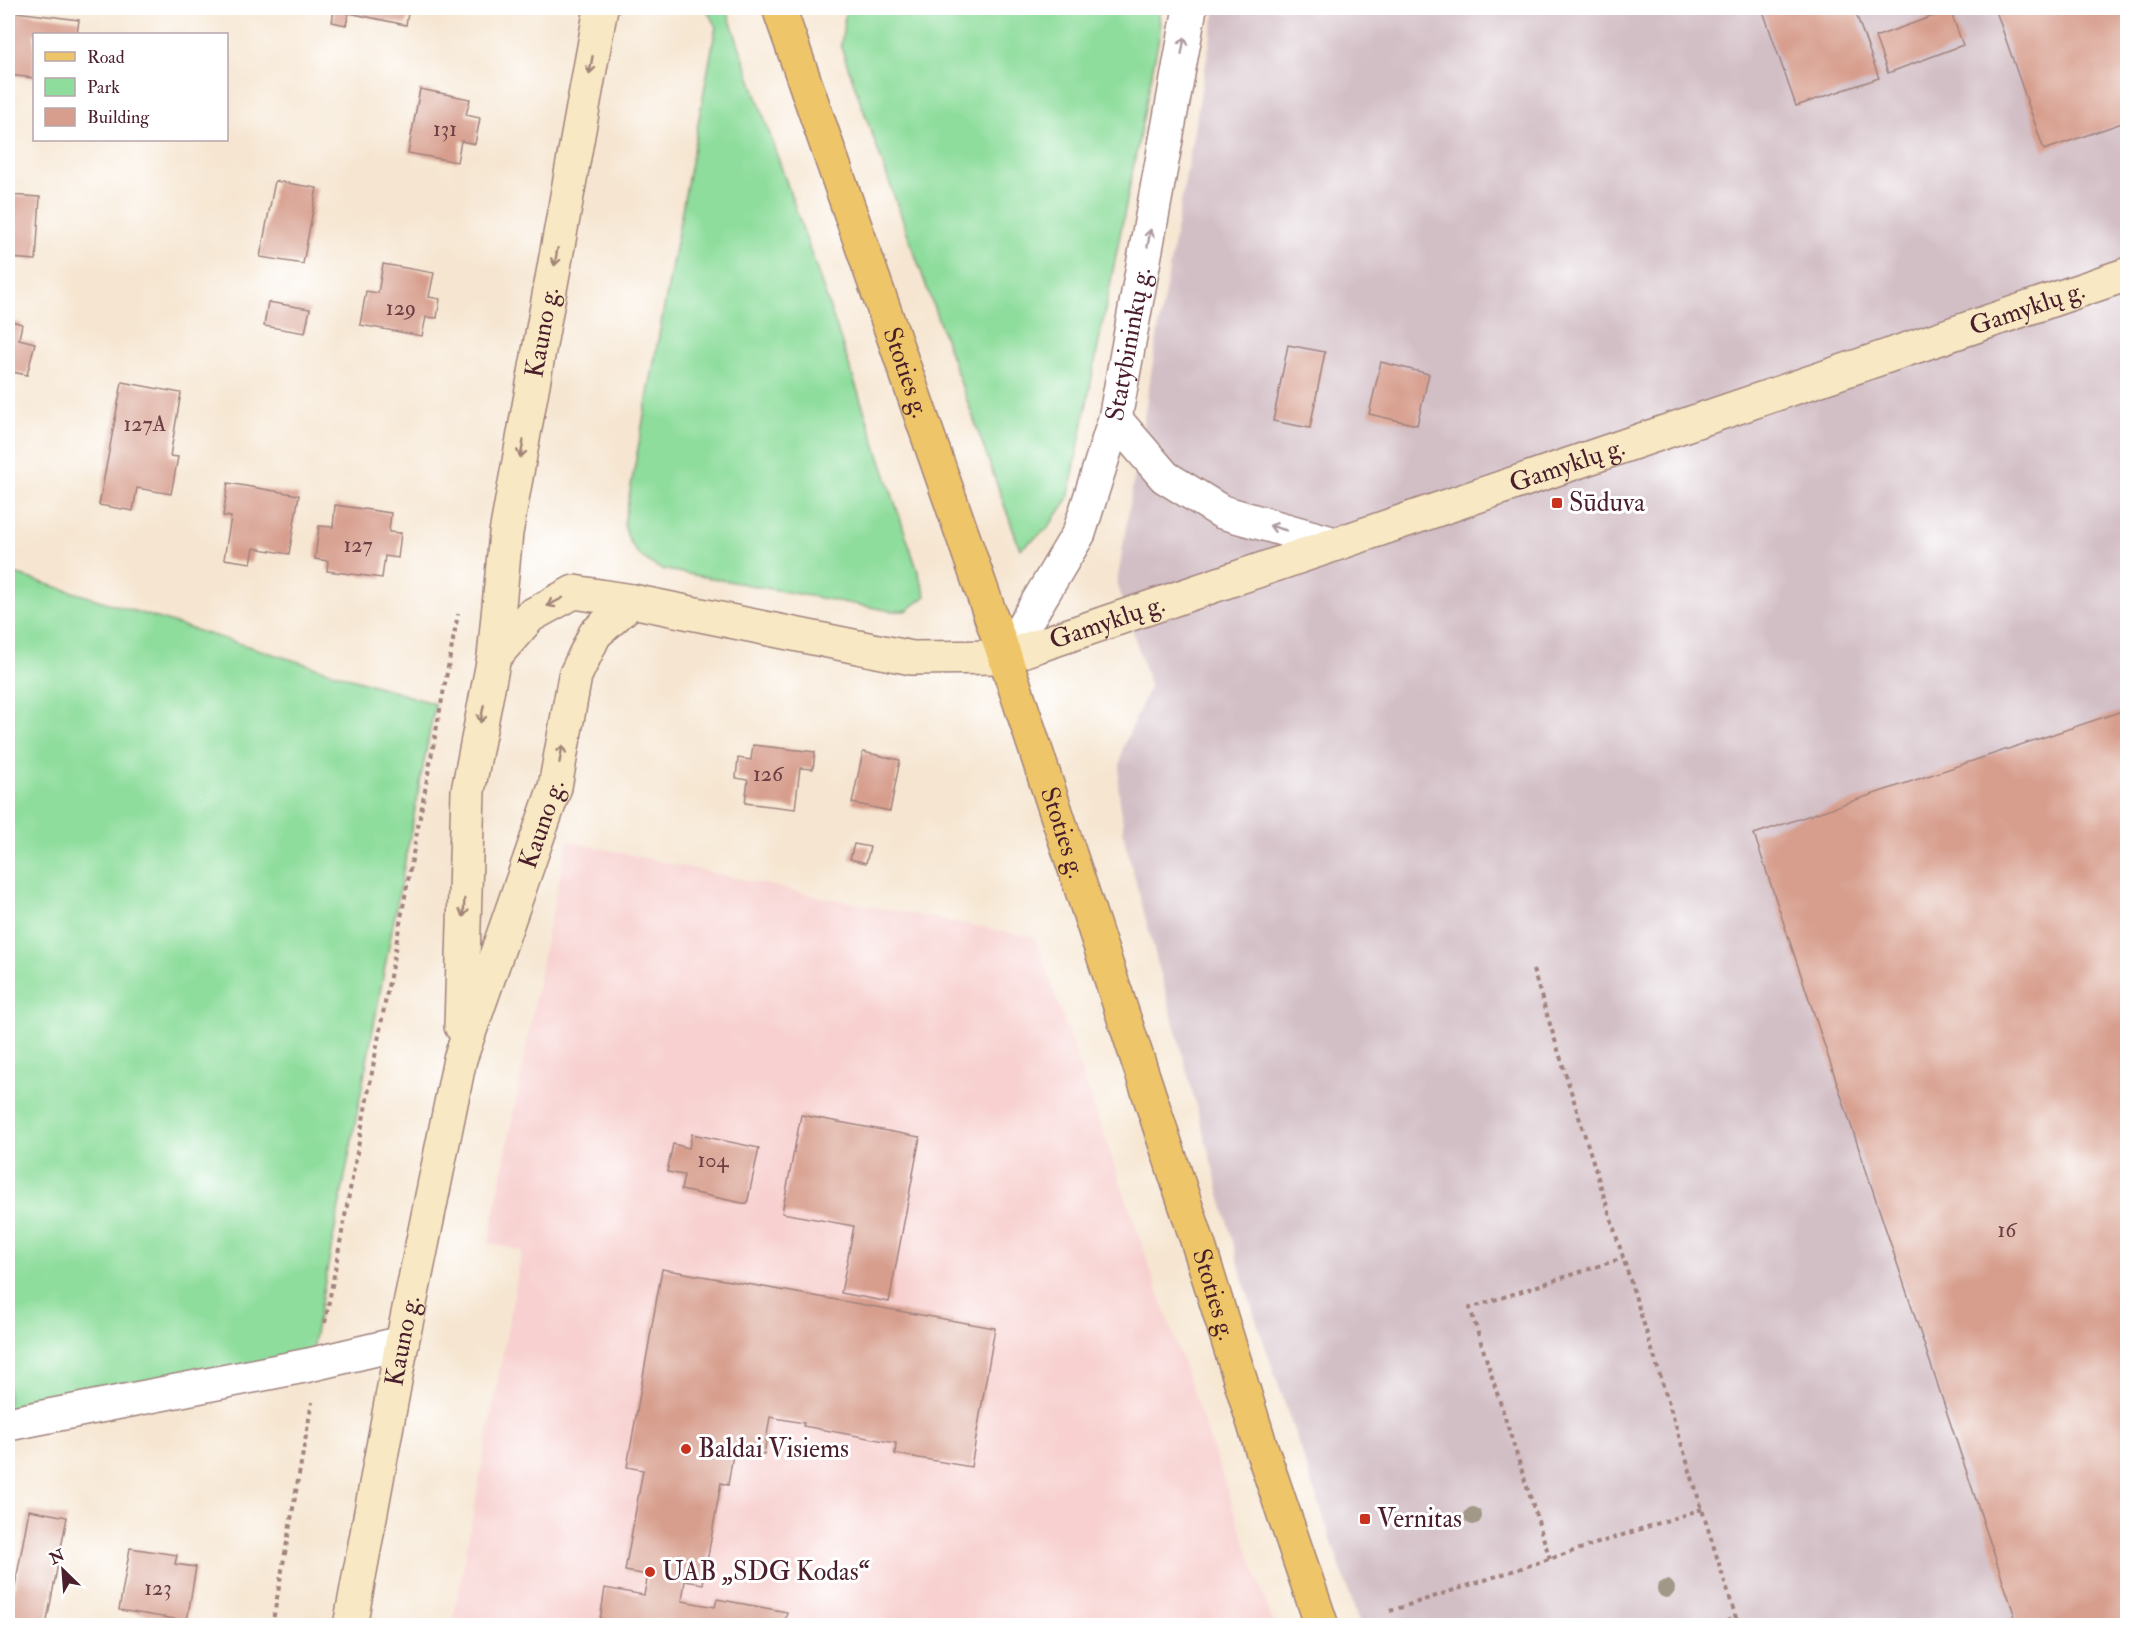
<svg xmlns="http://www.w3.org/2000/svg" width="2135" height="1633" viewBox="0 0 2135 1633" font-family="'IM FELL Double Pica',serif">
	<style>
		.built { fill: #f7d0cf }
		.industrial { fill: #d2bec5 }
		.green { fill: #8edd9c; stroke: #6c7e64; stroke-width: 1.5 }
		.building { fill: #d79e8d }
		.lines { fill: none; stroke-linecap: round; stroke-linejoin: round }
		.minor-casing { stroke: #a0827e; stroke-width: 36 }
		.secondary-casing { stroke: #a0827e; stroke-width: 36 }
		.primary-casing { stroke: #a0827e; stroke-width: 36 }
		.path { stroke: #a0827e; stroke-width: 4; stroke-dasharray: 4.5 4.5; stroke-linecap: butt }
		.minor { stroke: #fff; stroke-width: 33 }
		.secondary { stroke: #f8e8c3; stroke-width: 33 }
		.primary { stroke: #eec569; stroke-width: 33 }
		.tree { fill: #a29888 }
		.oneway { stroke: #ae9aa0 }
		.oneway2 { stroke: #a18477 }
		.poi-dot { fill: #c8321e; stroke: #fff; stroke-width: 2 }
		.labels { text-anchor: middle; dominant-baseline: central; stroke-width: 6; stroke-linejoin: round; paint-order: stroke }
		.number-label { font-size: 22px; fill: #6d3f44 }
		.street-label { font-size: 26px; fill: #4a1f2b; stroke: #fff }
		.poi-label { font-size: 26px; fill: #4a1f2b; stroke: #fff; text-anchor: start }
	</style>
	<rect width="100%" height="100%" fill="#fff"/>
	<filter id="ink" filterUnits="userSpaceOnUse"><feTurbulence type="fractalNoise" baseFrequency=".0167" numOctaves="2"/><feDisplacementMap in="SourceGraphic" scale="12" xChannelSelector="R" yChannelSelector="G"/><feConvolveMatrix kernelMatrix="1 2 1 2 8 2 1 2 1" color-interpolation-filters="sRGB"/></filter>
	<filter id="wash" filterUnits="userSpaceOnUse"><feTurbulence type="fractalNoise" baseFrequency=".008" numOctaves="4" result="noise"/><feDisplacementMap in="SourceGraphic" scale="24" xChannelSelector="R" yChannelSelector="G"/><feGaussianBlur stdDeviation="1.35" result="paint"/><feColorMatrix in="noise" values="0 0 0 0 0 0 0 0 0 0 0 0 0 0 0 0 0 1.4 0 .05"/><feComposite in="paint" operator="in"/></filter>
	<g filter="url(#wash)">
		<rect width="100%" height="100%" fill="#f6e6d1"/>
		<path class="built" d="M568,841L826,898L1035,937L1274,1625L452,1626L522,1251L489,1243L548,930Z"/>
		<path class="industrial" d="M1216,8H2127V1625H1360L1245,1287L1125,842L1118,786L1122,750L1150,685L1117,583L1159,325Z"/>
		<path class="green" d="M706,8H726L831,311L926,596L906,611H892L661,569C638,557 630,549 624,524L716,27Z
			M846,8H1159L1160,32L1068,499L1047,529L1020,549L841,47Z
			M8,572L435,704L309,1365L8,1424Z"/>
		<g id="blocks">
			<path class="building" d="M329,8H409L406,25L349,13L346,25L332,22L334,10Z
				M1762,8H1854L1879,78L1796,106Z
				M1995,8H2128V121L2044,150Z
				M1950,10L1963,45L1888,73L1875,37Z
				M8,11L79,20L77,34H34V78L8,75Z
				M420,89L470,99L466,115L480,118L475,144L461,141L457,162L408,153Z
				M275,181L317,188L303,264L260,257Z
				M8,195L40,197L36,260L8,258Z
				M383,264L434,273L429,297L440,299L437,318L426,317L422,336L360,325L366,291L378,293Z
				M268,302L310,309L305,333L264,326Z
				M8,320L22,324L19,339L35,343L27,375L12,372L11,379L8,378Z
				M1288,345L1325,352L1310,428L1273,421Z
				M1381,362L1429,374L1417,425L1369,414Z
				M122,382L181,393L170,456L178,457L171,494L137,488L133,511L99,505Z
				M228,483L299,495L289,554L254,548L251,563L224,559L231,517L223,516Z
				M335,505L391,513L389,532L401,533L398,558L385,556L382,578L327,571L328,561L315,559L319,526L333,527Z
				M2128,709V1626H2018L1754,834Z
				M753,745L815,752L813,769L800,768L795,809L745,803L748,780L736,778L738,758L751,760Z
				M863,752L900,760L890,811L852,803Z
				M854,844L870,847L866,863L850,859Z
				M801,1115L920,1137L889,1302L841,1293L854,1226L782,1213Z
				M692,1134L759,1148L747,1204L681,1190L684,1175L667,1172L673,1144L689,1148Z
				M662,1269L995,1328L971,1467L895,1454L896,1443L803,1426L804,1423L770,1417L764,1454L734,1448L728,1485L721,1483L703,1584L685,1581L682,1601L715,1607L717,1599L787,1612L784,1626H599L605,1588L644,1595L648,1575L625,1571L643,1470L627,1467Z
				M29,1510L67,1517L46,1626L8,1624Z
				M130,1548L177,1555L175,1564L196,1567L187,1621L119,1610Z"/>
		</g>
	</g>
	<g filter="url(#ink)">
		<use href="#blocks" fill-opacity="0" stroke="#a0827e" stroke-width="1.5"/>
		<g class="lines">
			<defs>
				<g id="minor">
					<path d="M1115,419L1165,477L1222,512L1335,544"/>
					<path id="s1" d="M1005,657L1079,533L1115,419L1190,8"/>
					<path d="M8,1424L309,1365L402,1343"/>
				</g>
				<g id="secondary">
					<path id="s2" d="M494,657L530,616L574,592L632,601L912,658L1005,657L2128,274"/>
					<path id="s3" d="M461,1026L468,791L494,657L506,533L601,8"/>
					<path id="s4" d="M350,1626L402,1343L460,1059L555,787L575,676L595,634L632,601"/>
				</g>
				<g id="primary">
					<path id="s5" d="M779,8L1005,657L1198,1243L1261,1447L1322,1626"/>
				</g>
			</defs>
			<use href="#minor" class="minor-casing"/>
			<use href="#secondary" class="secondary-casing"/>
			<use href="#primary" class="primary-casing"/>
			<path class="path" d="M1533,970L1736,1618L1710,1626
				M325,1323L458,614
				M1550,1559L1470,1308L1623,1258
				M1390,1611L1702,1509
				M272,1626L312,1402"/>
			<use href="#minor" class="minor"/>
			<use href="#secondary" class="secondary"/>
			<use href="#primary" class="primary"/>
		</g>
		<g class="tree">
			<circle cx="1473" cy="1516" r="9"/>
			<circle cx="1666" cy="1589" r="9"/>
		</g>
		<defs><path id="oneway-shaft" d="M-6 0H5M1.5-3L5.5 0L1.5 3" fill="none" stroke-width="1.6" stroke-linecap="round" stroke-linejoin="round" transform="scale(1.5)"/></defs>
		<g class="oneway">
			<use href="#oneway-shaft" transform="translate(1183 46) rotate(-80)"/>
			<use href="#oneway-shaft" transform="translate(1149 238) rotate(-80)"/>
			<use href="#oneway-shaft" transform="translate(1278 528) rotate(-164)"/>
		</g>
		<g class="oneway2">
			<use href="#oneway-shaft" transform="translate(591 65) rotate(100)"/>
			<use href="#oneway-shaft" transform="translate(556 257) rotate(100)"/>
			<use href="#oneway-shaft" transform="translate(522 449) rotate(100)"/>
			<use href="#oneway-shaft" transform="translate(555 602) rotate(152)"/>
			<use href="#oneway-shaft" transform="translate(482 714) rotate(101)"/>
			<use href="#oneway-shaft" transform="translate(561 754) rotate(-80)"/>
			<use href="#oneway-shaft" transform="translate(464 908) rotate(92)"/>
		</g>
	</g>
	<g class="poi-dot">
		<rect x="1551" y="497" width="12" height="12" rx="3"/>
		<circle cx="686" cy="1449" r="6"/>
		<rect x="1359" y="1513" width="12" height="12" rx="3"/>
		<circle cx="650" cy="1572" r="6"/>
	</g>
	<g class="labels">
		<g class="number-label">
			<text x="445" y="129">131</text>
			<text x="401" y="308">129</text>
			<text x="145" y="424">127A</text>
			<text x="358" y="545">127</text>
			<text x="768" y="774">126</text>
			<text x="713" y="1160">104</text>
			<text x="2007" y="1230">16</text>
			<text x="158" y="1588">123</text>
		</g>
		<g class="street-label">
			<text stroke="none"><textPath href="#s2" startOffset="1622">Gamyklų g.</textPath></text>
			<text stroke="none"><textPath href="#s3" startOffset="700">Kauno g.</textPath></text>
			<text stroke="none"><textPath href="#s1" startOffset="340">Statybininkų g.</textPath></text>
			<text stroke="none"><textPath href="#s5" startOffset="386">Stoties g.</textPath></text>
			<text stroke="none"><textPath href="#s2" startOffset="1136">Gamyklų g.</textPath></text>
			<text stroke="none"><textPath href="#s2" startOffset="650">Gamyklų g.</textPath></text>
			<text stroke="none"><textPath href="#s4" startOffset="826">Kauno g.</textPath></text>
			<text stroke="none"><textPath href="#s5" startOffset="872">Stoties g.</textPath></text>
			<text stroke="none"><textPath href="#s5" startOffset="1358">Stoties g.</textPath></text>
			<text stroke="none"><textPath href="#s4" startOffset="290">Kauno g.</textPath></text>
		</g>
		<g class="poi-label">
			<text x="1569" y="503">Sūduva</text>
			<text x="698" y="1449">Baldai Visiems</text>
			<text x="1377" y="1519">Vernitas</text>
			<text x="662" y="1572">UAB „SDG Kodas“</text>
		</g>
	</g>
	<rect width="2135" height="1633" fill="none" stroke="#fff" stroke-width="30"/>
	<rect x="33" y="33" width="195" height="108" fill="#ffffff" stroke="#b7a5aa" stroke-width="1.5"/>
	<rect x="45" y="52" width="30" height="9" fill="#eec569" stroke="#b7a5aa" stroke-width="1.5"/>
	<text x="87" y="63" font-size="18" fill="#4a1f2b">Road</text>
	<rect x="45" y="78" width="30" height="18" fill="#8edd9c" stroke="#b7a5aa" stroke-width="1.5"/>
	<text x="87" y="93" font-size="18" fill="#4a1f2b">Park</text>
	<rect x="45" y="108" width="30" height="18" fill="#d79e8d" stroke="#b7a5aa" stroke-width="1.5"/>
	<text x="87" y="123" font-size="18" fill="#4a1f2b">Building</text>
	<g transform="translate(63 1570) rotate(335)" stroke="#ffffff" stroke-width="4.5" paint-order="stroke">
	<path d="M0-4.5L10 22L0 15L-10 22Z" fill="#4a1f2b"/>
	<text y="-9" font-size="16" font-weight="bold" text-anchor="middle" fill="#4a1f2b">N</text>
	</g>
</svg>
